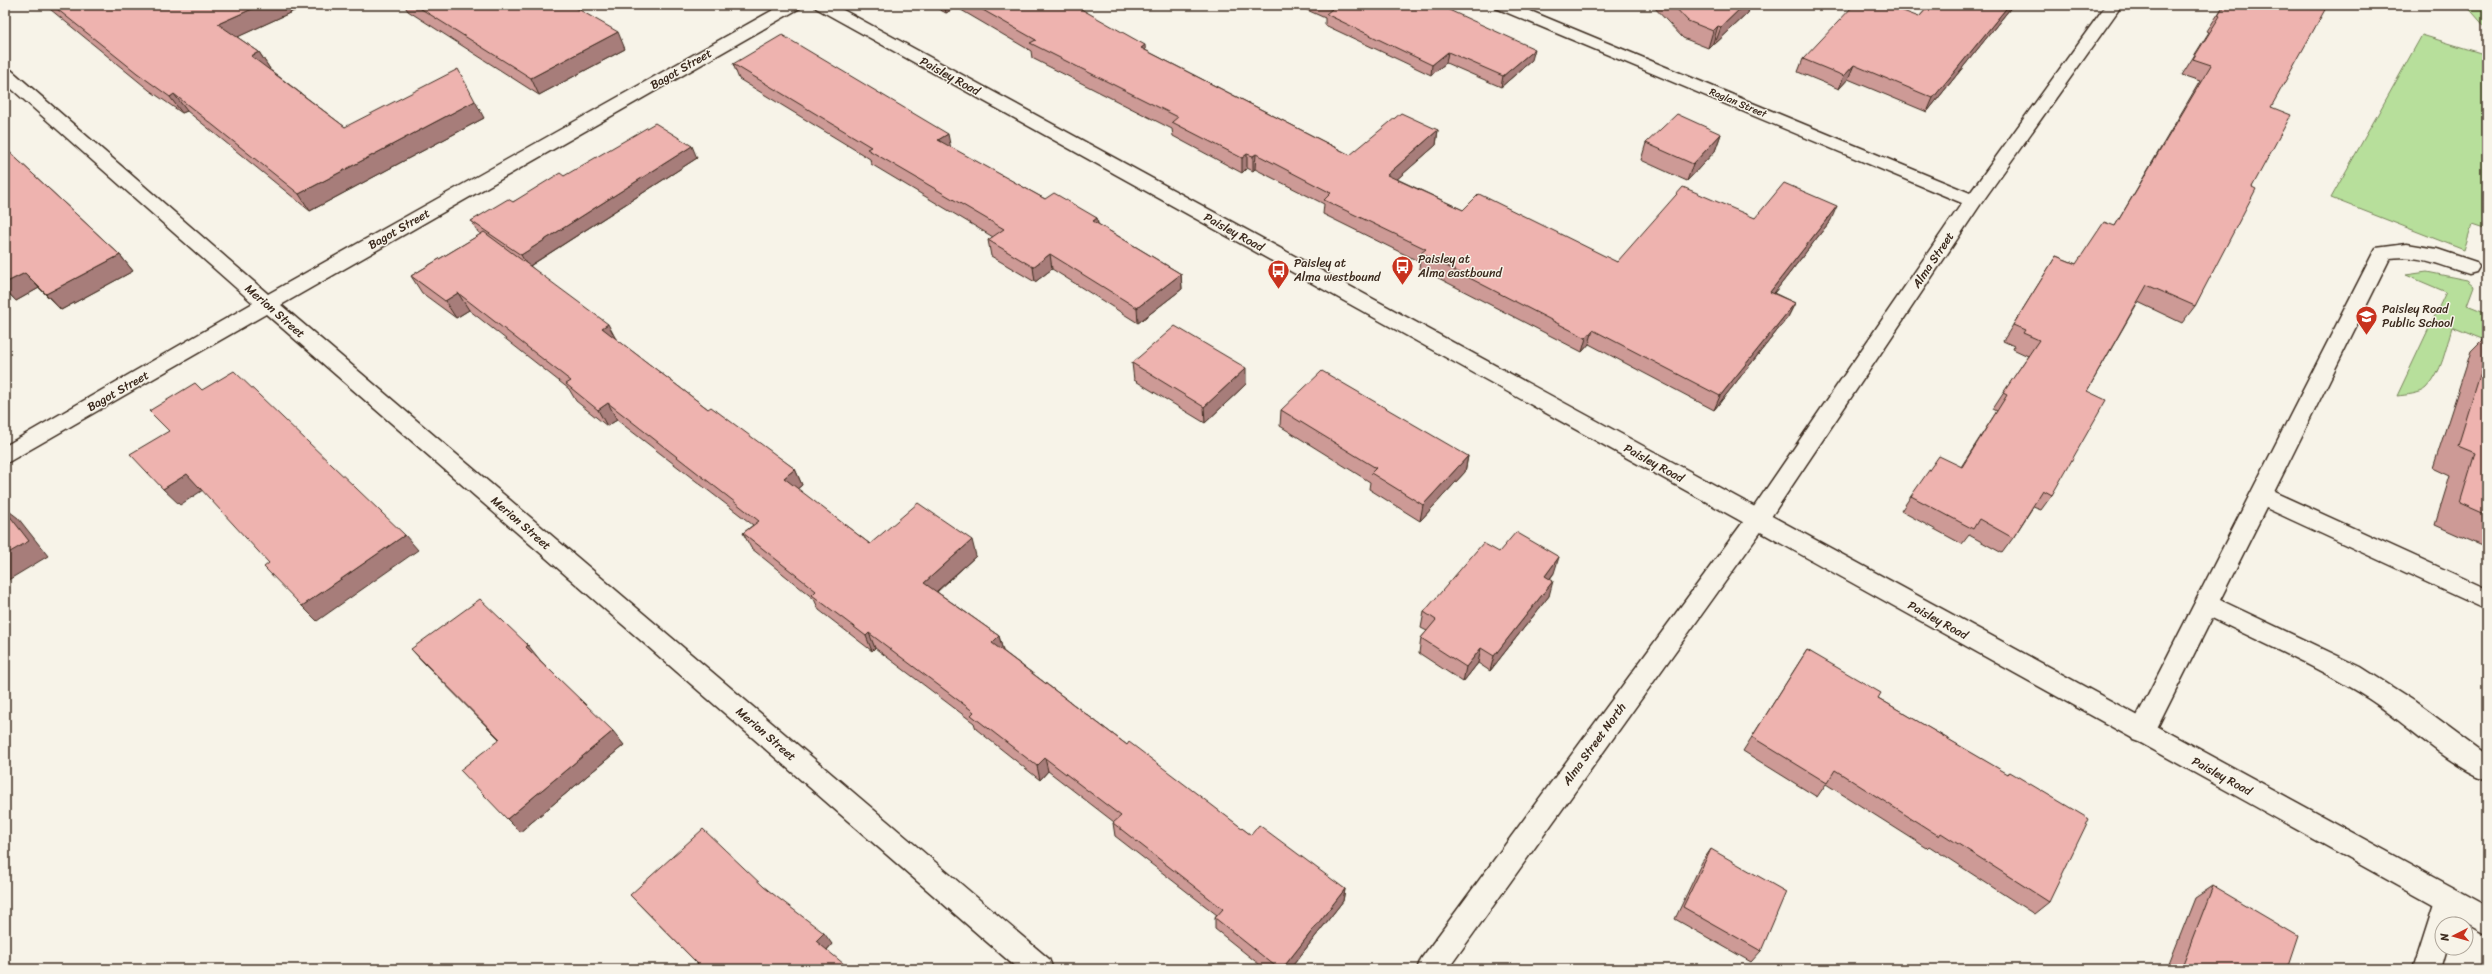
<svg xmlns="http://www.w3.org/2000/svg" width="2492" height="974" viewBox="0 0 2492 974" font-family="Sriracha,sans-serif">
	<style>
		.green { fill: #b7df9b; stroke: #79845c }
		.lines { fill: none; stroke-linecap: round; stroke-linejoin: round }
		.minor-casing { stroke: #3b2a1e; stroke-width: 3 }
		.major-casing { stroke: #3b2a1e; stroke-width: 3 }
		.minor { fill: #f7f3e8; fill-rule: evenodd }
		.major { fill: #f7f3e8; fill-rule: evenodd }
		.wall { fill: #cd9a96; stroke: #3b2a1e }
		.shaded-wall { fill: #a77d7a; stroke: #3b2a1e }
		.building { fill: #eeb3af; stroke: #3b2a1e }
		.labels { text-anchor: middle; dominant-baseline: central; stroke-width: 3; stroke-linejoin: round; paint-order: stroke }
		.far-street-label { font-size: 10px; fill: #3b2a1e; stroke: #f7f3e8 }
		.street-label { font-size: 12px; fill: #3b2a1e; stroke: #f7f3e8 }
		.poi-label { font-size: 12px; fill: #3b2a1e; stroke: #f7f3e8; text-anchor: start }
	</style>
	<rect width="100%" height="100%" fill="#f7f3e8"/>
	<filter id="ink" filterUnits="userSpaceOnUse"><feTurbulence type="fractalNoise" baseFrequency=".025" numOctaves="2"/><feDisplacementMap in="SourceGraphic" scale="8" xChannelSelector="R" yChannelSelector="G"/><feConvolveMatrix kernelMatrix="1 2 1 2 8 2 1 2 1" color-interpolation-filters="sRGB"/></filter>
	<g filter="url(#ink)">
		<path class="green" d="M2466,5H2487V29Z
			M2422,35L2487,55V230L2472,225L2464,250L2331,198Z
			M2427,272L2467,280L2474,286L2467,305L2487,313V341L2452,327C2446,347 2442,373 2427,388C2421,394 2405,395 2397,396L2446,292L2406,275Z"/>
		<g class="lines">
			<defs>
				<path id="minor" d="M782,5H802L800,8L281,305L1049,959L1053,969H1018L266,314L5,464V446L253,303L5,83V69L11,70L268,294Z
					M1494,5H1516L1970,193L2106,5H2122L1980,205L1765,526L1448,969H1417L1421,959L1749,514L1962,203L1496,8Z
					M2407,244L2437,249L2476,262L2479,267L2476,272L2469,274C2442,266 2419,254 2390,258L2274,492L2487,589V610L2266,508L2220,600L2361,667L2414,701L2487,755V780C2446,764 2406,723 2369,699C2319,667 2264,644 2212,618L2151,740L2142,743L2133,740L2129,732L2133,724L2373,253L2376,248Z
					M2448,887L2458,891L2462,900L2454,924H2442V948H2447L2441,969H2413L2438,891Z"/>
				<path id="major" d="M814,5H834L2487,906V935L816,8Z"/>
			</defs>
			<use href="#minor" class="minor-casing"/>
			<use href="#major" class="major-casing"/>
			<use href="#minor" class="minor"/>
			<use href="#major" class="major"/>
		</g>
		<path class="wall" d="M45,5H307L237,37L259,52L270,69H269L345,127L484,118L310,211L187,111L182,113L149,90Z
			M404,5H571L625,49L539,95L408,11Z
			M931,5H1074L1145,50L1350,155L1438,130L1436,145L1397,179L1463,210L1617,262L1755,218L1831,220L1774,293L1795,303L1788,317L1714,410L1589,344L1582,352L1419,268L1420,262L1323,214L1324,204L1255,169L1253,171L1247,168L1242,173L1173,136L1172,129L1032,58L1031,51L956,7L946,13Z
			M1296,5H1438L1532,60L1501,87L1446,63L1431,75L1325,25V18Z
			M1652,5H1750L1748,13L1715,44L1713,43L1708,48L1683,38Z
			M1930,5H2013L1927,112L1848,79L1839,89L1798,72L1803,59L1919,17Z
			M2224,5L2271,107L2252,187L2195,306L2182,323L2138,302L2087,391L2052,495L2041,510L2033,507L2013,538L2002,553L1969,535L1962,544L1901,511L1911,496L1961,467L1997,411L1993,409L2028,356L2013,349L2014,346L2003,341L2056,256L2076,264L2115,226L2200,81L2182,75L2209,32L2207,31Z
			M733,64L951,148L1045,199L1097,218L1098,224L1181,274L1182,289L1138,323L1052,269L1035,282L991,256L988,240L993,237L871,164L870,159L739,79Z
			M1721,134L1715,151L1687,181L1641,160L1646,143Z
			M5,148L120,255L133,271L61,310L39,288L16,301L5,290Z
			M697,158L530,266L616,339L708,409L795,469L802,485L797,489L870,544L976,556L937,592L999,636L1003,651L1127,745L1251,835L1345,889L1343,901L1290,969H1265L1215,929V918L1217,915L1115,836L1113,823L1114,822L1048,771L1040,780L976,729L974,723L875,648L872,651L819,610L814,599L751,548L743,533L753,525L617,420L607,426L576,401L569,389L469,310L456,318L422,293L411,276L481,234L478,232L471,221L513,202L564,176Z
			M2487,335V548L2435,525L2450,476L2433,468L2471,351Z
			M1132,363L1246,384L1205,423L1134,380Z
			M1281,410L1468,456L1465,472L1420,521L1369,489L1370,482L1280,426Z
			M1499,552L1554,573L1550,579L1549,596L1490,671L1478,663L1463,682L1419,653L1421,638L1427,631L1421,628L1424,612Z
			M411,649L540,660L624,745L520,832L499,739L425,664Z
			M1807,650L1878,698L2007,774L2010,772L2049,902L2034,914L1929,846L1927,848L1826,784L1817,797L1743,751Z
			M1711,849L1761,951L1751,962L1675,919L1702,862Z
			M2213,886L2287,969H2167L2195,898Z
			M764,887L832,944L827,950L698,964L630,895Z"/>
		<path class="shaded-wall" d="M261,5H307L229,41L218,24Z
			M944,5H955L956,7L946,13Z
			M1744,5H1750L1748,13L1715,44L1721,27Z
			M2009,5H2013L1927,112L1933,98Z
			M1718,26L1713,43L1708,48L1713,31Z
			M618,32L625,49L539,95L531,78Z
			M1145,45L1146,59L1141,48Z
			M1535,49L1532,60L1501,87L1503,76Z
			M259,52L270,69L262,73L251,56Z
			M1448,52L1446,63L1431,75L1432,65Z
			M1854,65L1848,79L1839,89L1844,76Z
			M174,94L187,111L182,113L170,97Z
			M475,101L484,118L310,211L299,194Z
			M1438,130L1436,145L1386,189L1387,175Z
			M948,134L951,149L938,140Z
			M1721,134L1715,151L1687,181L1693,164Z
			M692,146L697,158L528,267L521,255Z
			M1247,154V168L1242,173V158Z
			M1256,154L1255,169L1253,171V156Z
			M1837,206L1831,220L1764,306L1770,292Z
			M1097,218L1099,233L1093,221Z
			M1050,254L1052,269L1035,282L1033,267Z
			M120,255L133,271L61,310L46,294Z
			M25,273L39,288L16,301L5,289V283Z
			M1181,274L1182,289L1138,323L1137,308Z
			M458,293L469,310L456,318L445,301Z
			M1795,303L1788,317L1714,410L1720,396Z
			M608,324L617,341L602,328Z
			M1593,330L1589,344L1582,352L1586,338Z
			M1246,368V384L1205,423L1204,407Z
			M608,403L617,420L607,426L598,410Z
			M1468,456L1465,472L1420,521L1423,505Z
			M795,469L802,485L791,494L784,478Z
			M187,474L203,490L180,505L163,489Z
			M5,508L18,518L48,556L5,582Z
			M405,535L418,550L317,621L302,606Z
			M972,540L976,556L929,598L924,583Z
			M1559,557L1554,573L1540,591L1545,576Z
			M1553,581L1549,596L1490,671L1494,656Z
			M869,633L875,648L872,651L866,636Z
			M999,636L1003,651L996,657L992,643Z
			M528,645L540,660L538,662L526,647Z
			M1481,648L1478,663L1463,682L1466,667Z
			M613,731L624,745L520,832L507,819Z
			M1045,758L1048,771L1040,780L1037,766Z
			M1345,889L1343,901L1290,969H1282Z
			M824,933L832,944L824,953L816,941Z"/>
		<path class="building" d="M52,5H261L218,24L259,52L251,56L345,127L458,69L475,101L299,194L174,94L170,97L137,73Z
			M415,5H571L618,32L531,78Z
			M974,5H1074L1145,45L1141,48L1350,155L1401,113L1438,130L1387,175L1463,210L1479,194L1617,262L1683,187L1755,218L1784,183L1837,206L1770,292L1795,303L1720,396L1593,330L1586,338L1421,253L1426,249L1324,200L1331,193L1256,154L1253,156L1247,154L1242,158L1172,122L1178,117L1030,43L1036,40Z
			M1321,5H1438L1535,49L1503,76L1448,52L1432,65L1326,14L1332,9Z
			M1673,5H1744L1721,27L1718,26L1713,31L1688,21Z
			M1854,5H1887L1919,17L1930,5H2009L1933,98L1854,65L1844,76L1803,59Z
			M2224,5H2323L2327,6L2271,107L2291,115L2252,187L2256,189L2195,306L2147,285L2087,391L2106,400L2052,495L2043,490L2013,538L1979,519L1973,529L1911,496L1939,456L1962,467L2007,395L2003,393L2039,340L2023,333L2025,330L2013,325L2056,256L2076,264L2104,222L2115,226L2211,65L2193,59L2220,16L2218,15Z
			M782,35L948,134L938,140L1045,199L1054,193L1097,218L1093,221L1181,274L1137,308L1050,254L1033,267L988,240L1004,229L867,149L871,147L733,64Z
			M1677,114L1721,134L1693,164L1646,143Z
			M655,123L692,146L521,255L471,221L508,199L513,202L560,173L564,176Z
			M5,148L120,255L46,294L25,273L5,283Z
			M484,232L608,324L602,328L708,409L711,407L795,469L784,478L870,544L918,503L972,540L924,583L999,636L992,643L1127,745L1129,742L1251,835L1259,825L1345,889L1282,969H1279L1215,918L1223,909L1113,823L1121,816L1045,758L1037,766L971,715L974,712L869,633L866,636L812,595L816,591L743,533L759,521L608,403L598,410L566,384L571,381L458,293L445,301L411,276Z
			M1175,326L1246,368L1204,407L1132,363Z
			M2487,352V515L2460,503L2475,453L2458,446Z
			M234,371L405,535L302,606L264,567L269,563L187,474L163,489L130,454L169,431L149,411L195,383L202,390Z
			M1322,371L1468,456L1423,505L1371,473L1376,468L1281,410Z
			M5,510L29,541L5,555Z
			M1516,532L1559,557L1545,576L1553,581L1494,656L1481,648L1466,667L1421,638L1436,620L1424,612L1483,543L1499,552Z
			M480,599L528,645L526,647L613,731L507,819L460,770L500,739L411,649Z
			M1807,650L1881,693L1878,698L2008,774L2010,772L2089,819L2049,902L1941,833L1939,836L1835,770L1827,783L1752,737Z
			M703,829L764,887L824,933L816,941L850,969H693L698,964L630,895Z
			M1711,849L1786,892L1761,951L1683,907Z
			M2213,886L2298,936L2287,969H2181Z"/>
	</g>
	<defs>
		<symbol id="bus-pin" viewBox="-11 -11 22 30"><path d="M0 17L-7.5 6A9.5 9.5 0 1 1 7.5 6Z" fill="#c8321e" stroke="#f7f3e8"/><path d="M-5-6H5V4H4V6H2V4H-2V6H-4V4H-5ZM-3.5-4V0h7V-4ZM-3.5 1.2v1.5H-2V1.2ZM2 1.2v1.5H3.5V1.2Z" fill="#fff"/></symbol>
		<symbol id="school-pin" viewBox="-11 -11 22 30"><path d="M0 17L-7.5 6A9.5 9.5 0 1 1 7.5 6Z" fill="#c8321e" stroke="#f7f3e8"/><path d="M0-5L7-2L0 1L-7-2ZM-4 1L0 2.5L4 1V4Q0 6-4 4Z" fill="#fff"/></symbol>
	</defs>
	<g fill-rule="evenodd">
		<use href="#bus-pin" x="1390" y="254" width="25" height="34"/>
		<use href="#bus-pin" x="1266" y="258" width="25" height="34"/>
		<use href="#school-pin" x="2354" y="304" width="25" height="34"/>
	</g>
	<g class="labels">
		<g class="far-street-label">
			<text transform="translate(1738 103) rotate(23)">Raglan Street</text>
		</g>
		<g class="street-label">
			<text transform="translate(681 69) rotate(-30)">Bagot Street</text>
			<text transform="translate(950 76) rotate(29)">Paisley Road</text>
			<text transform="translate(399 229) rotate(-30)">Bagot Street</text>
			<text transform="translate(1234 232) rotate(29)">Paisley Road</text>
			<text transform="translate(1933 260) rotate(-56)">Alma Street</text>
			<text transform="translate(275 311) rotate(41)">Merion Street</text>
			<text transform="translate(118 391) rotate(-30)">Bagot Street</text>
			<text transform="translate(1654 463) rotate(29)">Paisley Road</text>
			<text transform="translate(521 523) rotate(41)">Merion Street</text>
			<text transform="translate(1938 620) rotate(29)">Paisley Road</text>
			<text transform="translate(766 734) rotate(41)">Merion Street</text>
			<text transform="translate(1594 744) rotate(-54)">Alma Street North</text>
			<text transform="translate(2222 776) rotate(29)">Paisley Road</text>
		</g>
		<g class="poi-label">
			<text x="1418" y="259">Paisley at<tspan x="1418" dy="14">Alma eastbound</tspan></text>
			<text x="1294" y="263">Paisley at<tspan x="1294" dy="14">Alma westbound</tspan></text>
			<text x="2382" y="309">Paisley Road<tspan x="2382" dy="14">Public School</tspan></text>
		</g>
	</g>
	<rect width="2492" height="974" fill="none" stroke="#f7f3e8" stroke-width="20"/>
	<rect x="10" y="10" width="2472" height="954" fill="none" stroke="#3b2a1e" stroke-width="1.5" filter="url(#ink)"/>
	<g transform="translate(2454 936) rotate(264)"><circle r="19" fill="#f7f3e8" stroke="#aca397"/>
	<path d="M0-3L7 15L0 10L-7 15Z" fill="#c8321e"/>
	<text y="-6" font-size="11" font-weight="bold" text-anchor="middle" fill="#3b2a1e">N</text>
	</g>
</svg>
